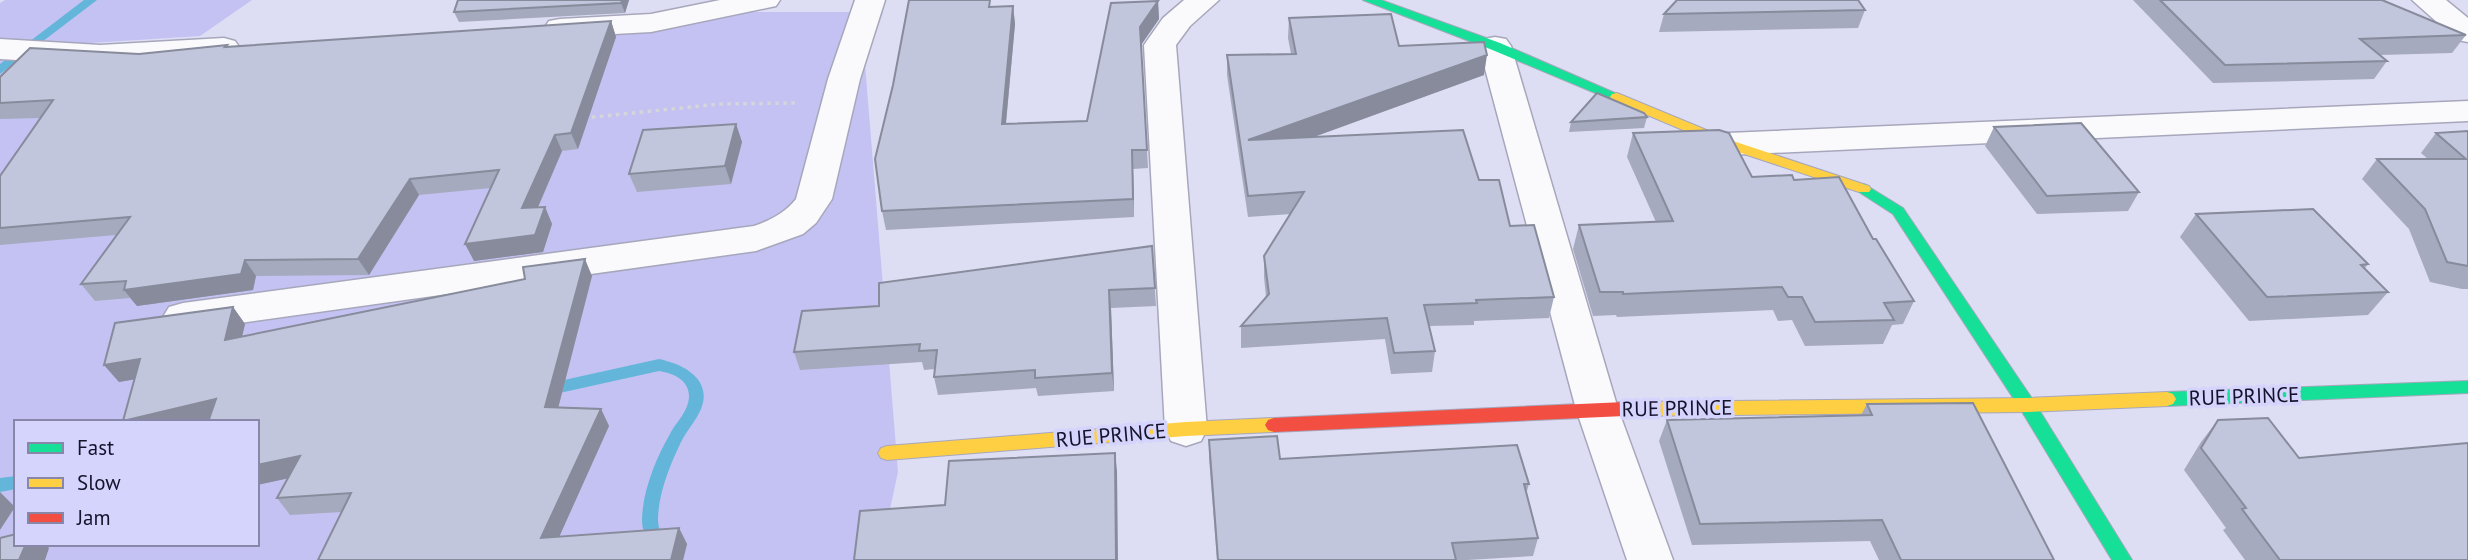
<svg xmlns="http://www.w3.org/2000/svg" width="2468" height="560" viewBox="0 0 2468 560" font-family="'PT Sans',sans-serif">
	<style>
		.green { fill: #c4c2f3; fill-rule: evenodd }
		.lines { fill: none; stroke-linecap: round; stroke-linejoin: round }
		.stream { fill: #63b6d9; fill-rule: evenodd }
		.street-casing { stroke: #a7a7bc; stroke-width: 3 }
		.fast-casing { stroke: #a7a7bc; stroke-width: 2 }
		.slow-casing { stroke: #a7a7bc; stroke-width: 2 }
		.jam-casing { stroke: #a7a7bc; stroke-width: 2 }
		.path { stroke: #d5d5dc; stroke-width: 3.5; stroke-dasharray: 3.5 4.5; stroke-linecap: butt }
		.street { fill: #fafafd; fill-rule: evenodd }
		.fast { fill: #16e098; fill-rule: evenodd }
		.slow { fill: #ffcf43; fill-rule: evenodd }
		.jam { fill: #f24e42; fill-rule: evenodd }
		.wall { fill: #a6aabe }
		.shaded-wall { fill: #878b9b }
		.building { fill: #c1c6dd; stroke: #878b9b; stroke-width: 2 }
		.labels { text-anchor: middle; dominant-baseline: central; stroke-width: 7; stroke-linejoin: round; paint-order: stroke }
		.street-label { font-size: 21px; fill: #15132b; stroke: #d4d4fd }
	</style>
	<rect width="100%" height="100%" fill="#ddddf4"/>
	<path class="green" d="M5,0H252L200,36L75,44L0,39V3Z
		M727,12H883L865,64L898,472L879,560H0V49L100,55L651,23ZM16,422H257V544H16Z"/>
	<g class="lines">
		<path class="stream" d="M84,0H97L0,74V64Z
			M659,359C683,364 713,379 701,409C696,421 687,430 681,442C670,465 658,494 658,520C658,535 669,547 675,560H658C652,548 642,534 642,521C642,492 656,458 670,434C676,422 689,411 689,396C689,380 673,373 659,371L546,396L541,394L538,390L541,386L546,384Z
			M16,476V489L0,492V478Z"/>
		<defs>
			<path id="street" d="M720,0H780L776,6L651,32L560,37L549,35L544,28L549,21L560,19L651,14Z
				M855,0H885L860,79L832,199L816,223L803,234L756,251L183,331L169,327L163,317L169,307L183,303L754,226C771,220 785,213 796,199L828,79Z
				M1184,0H1219L1190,26L1176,45L1207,429L1201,441L1186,446L1171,441L1165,429L1144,45L1163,18Z
				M2412,0H2446L2468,18V42L2457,40Z
				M1495,37L1506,39L1511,46L1618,409L1673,560H1627L1576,409L1479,46L1484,39Z
				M224,38L235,41L240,48L235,55L100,65L0,59V39L100,45Z
				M2468,101V121L1728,155L1716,152L1711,144L1716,136L1728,133Z"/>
			<path id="fast" d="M1363,0H1381L1500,43L1624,97L1622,100H1612L1490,49Z
				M1864,184L1903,208L2033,400L2132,560H2112L2021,410L1893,214L1859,192L1857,189L1859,186Z
				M2468,381V393L2167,406L2161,404L2158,399L2161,394L2167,392Z"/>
			<path id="slow" d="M1617,93L1733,141L1869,186L1871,189L1869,192H1859L1723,147L1612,100L1610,97L1612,94Z
				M2167,392L2173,394L2176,399L2173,404L2167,406L2027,412L1625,416L1619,414L1616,409L1619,404L1625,402L2027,398Z
				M1274,418L1280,420L1283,425L1280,430L1274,432L1186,436L887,460L881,458L878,453L881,448L887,446L1186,422Z"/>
			<path id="jam" d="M1625,402L1631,404L1634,409L1631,414L1625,416L1274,432L1268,430L1265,425L1268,420L1274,418Z"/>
		</defs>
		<use href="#street" class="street-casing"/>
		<use href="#fast" class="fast-casing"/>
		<use href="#slow" class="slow-casing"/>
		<use href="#jam" class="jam-casing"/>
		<path class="path" d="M584,118L720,104L795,103"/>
		<use href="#street" class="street"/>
		<use href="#fast" class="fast"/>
		<use href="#slow" class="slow"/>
		<use href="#jam" class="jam"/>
	</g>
	<path class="wall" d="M458,0H629L625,13L459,22L454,12Z
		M2133,0H2382L2466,35L2452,53L2380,55L2387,61L2374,79L2213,83Z
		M1158,1L1159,19L1141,45L1148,168L1133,169L1134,217L886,230L882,211L992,7L1013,6L1015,24L1006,124L1087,121Z
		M1865,10L1858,28L1659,32L1664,14Z
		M1289,18L1399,46L1484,75L1314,137L1479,180L1554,297L1549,318L1474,321V325L1429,326L1435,351L1432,372L1391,374L1385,339L1241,348V326L1266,297L1264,277V256L1291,214L1248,217L1227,75V55L1291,54L1288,38Z
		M611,21L616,37L578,149L562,151L538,208L545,207L552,224L543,252L474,261L491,188L419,195L369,275L256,276L253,290L137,306L130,298L95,301L81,284L116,235L0,245V176L41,118L0,119V77L139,54L228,47Z
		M1647,117L1644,128L1569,132L1571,122Z
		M736,124L742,142L731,184L637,192L629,174Z
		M1994,127L2139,192L2128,211L2037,214L1985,146Z
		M2468,131V289H2462L2430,282L2409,229L2362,179L2377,159H2428L2421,153L2436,133Z
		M1633,133L1752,177L1794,180L1873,239L1914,301L1903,324L1892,325L1883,344L1805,346L1792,320L1778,321L1773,310L1617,317L1616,315L1593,316L1573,249L1579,225L1656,222L1627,157Z
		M2196,214L2368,264L2365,268L2388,292L2368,315L2249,321L2180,237Z
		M1152,246L1156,306L1111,308L1114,391L1038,396L1036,388L938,395L934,377L935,369L924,370L922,362L800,370L794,352L879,306Z
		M592,276L558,408L601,409L609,426L559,537L679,528L687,544L683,560L342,512L290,515L277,498L288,478L257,485V422H124L123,421L135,379L119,382L104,365L233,307L245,324L242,337Z
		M1867,404L2054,560H1879L1870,541L1692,545L1659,441L1667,420L1861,415Z
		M2218,420L2299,458L2468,560H2245L2223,530L2226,528L2184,470L2201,442Z
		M1209,440L1280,459L1529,484L1526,494L1538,538L1533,556L1467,560H1217L1209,458Z"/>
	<path class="shaded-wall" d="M622,0H629L625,13L621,3Z
		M1158,1L1159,19L1141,45L1148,168L1140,27Z
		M1013,6L1015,24L1004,143L1002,124Z
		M611,21L616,37L578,149L571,133Z
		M1487,55L1484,75L1247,161L1248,140Z
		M736,124L742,142L731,184L725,166Z
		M555,135L562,151L530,225L522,208Z
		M1132,150L1133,169L1134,217L1133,199Z
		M410,179L419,195L369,275L358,259Z
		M545,207L552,224L543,252L474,261L465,244Z
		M585,259L592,276L554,424L545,407Z
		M245,260L256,276L253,290L137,306L124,290Z
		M1109,290L1111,308L1114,391L1112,373Z
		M233,307L245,324L237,358L225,340Z
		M140,359L154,376L119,382L104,365Z
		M216,399L229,416L205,422H124L123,421Z
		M601,409L609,426L551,555L541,538Z
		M1115,453L1117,471L1118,560H1116Z
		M300,456L313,473L257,485V465Z
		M0,492L15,507L0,530Z
		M679,528L687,544L683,560H671Z
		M26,544H45L49,548L45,560H19Z"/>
	<path class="building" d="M458,0H622L621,3L454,12Z
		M909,0H990L989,7L1013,6L1002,124L1087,121L1111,3L1158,1L1140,27L1147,150H1132L1133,199L882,211L875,159L893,85Z
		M1677,0H1858L1865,10L1664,14Z
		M2160,0H2382L2466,35L2360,39L2387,61L2225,65Z
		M1391,14L1399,46L1484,42L1487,55L1248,140L1463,130L1479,180H1499L1510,226L1534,225L1554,297L1476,300L1477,303L1424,305L1435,351L1394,353L1387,318L1241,326L1269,294L1264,256L1304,192L1248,196L1227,55L1296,54L1289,18Z
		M611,21L571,133L555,135L522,208L545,207L535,235L465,244L499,170L410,179L358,259L245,260L241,274L124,290L126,281L81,284L130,217L0,228V176L53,100L0,103V77L30,48L139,54L227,45L225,47Z
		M1597,93L1644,113L1647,117L1571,122Z
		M2081,123L2139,192L2047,196L1994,127Z
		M736,124L725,166L629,174L643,130Z
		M1719,130L1729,133L1752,177L1792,175L1794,180L1839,177L1873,239H1876L1914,301L1884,303L1894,320L1815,322L1802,297H1788L1782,287L1623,294V292H1600L1579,225L1673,221L1633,133Z
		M2468,131V266L2447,262L2425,209L2377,159H2466L2436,133Z
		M2313,209L2368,264L2361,265L2388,292L2267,297L2196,214Z
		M1152,246L1155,288L1109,290L1112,373L1035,378V370L934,377L937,350L919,351L920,344L794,352L802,311L879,306V283Z
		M585,259L545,407L601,409L541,538L679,528L671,560H318L351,493L277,498L300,456L257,465V422H208L216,399L123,421L140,359L104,365L115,323L233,307L225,340L525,279L523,267Z
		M1973,403L2054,560H1901L1882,520L1700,524L1667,420L1872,415L1867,404Z
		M2268,418L2299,458L2468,443V560H2280L2242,509L2246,508L2201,448L2218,420Z
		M1277,436L1280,459L1517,445L1529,484H1524L1538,538L1452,543L1456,560H1218L1209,440Z
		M1115,453L1116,560H854L860,511L945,505L949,461Z
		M16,534V544H26L19,560H0V538Z"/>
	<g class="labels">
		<g class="street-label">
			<text transform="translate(2244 396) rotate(-2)">RUE PRINCE</text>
			<text transform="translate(1677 408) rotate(-1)">RUE PRINCE</text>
			<text transform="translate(1111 435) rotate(-5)">RUE PRINCE</text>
		</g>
	</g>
	<rect x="14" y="420" width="245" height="126" fill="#d4d4fd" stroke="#8887a9" stroke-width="2"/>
	<rect x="28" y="443" width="35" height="10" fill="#16e098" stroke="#8887a9" stroke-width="2"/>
	<text x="77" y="455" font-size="21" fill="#15132b">Fast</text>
	<rect x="28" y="478" width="35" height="10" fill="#ffcf43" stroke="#8887a9" stroke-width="2"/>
	<text x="77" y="490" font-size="21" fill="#15132b">Slow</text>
	<rect x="28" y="513" width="35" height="10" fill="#f24e42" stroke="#8887a9" stroke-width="2"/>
	<text x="77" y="525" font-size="21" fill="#15132b">Jam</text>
</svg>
